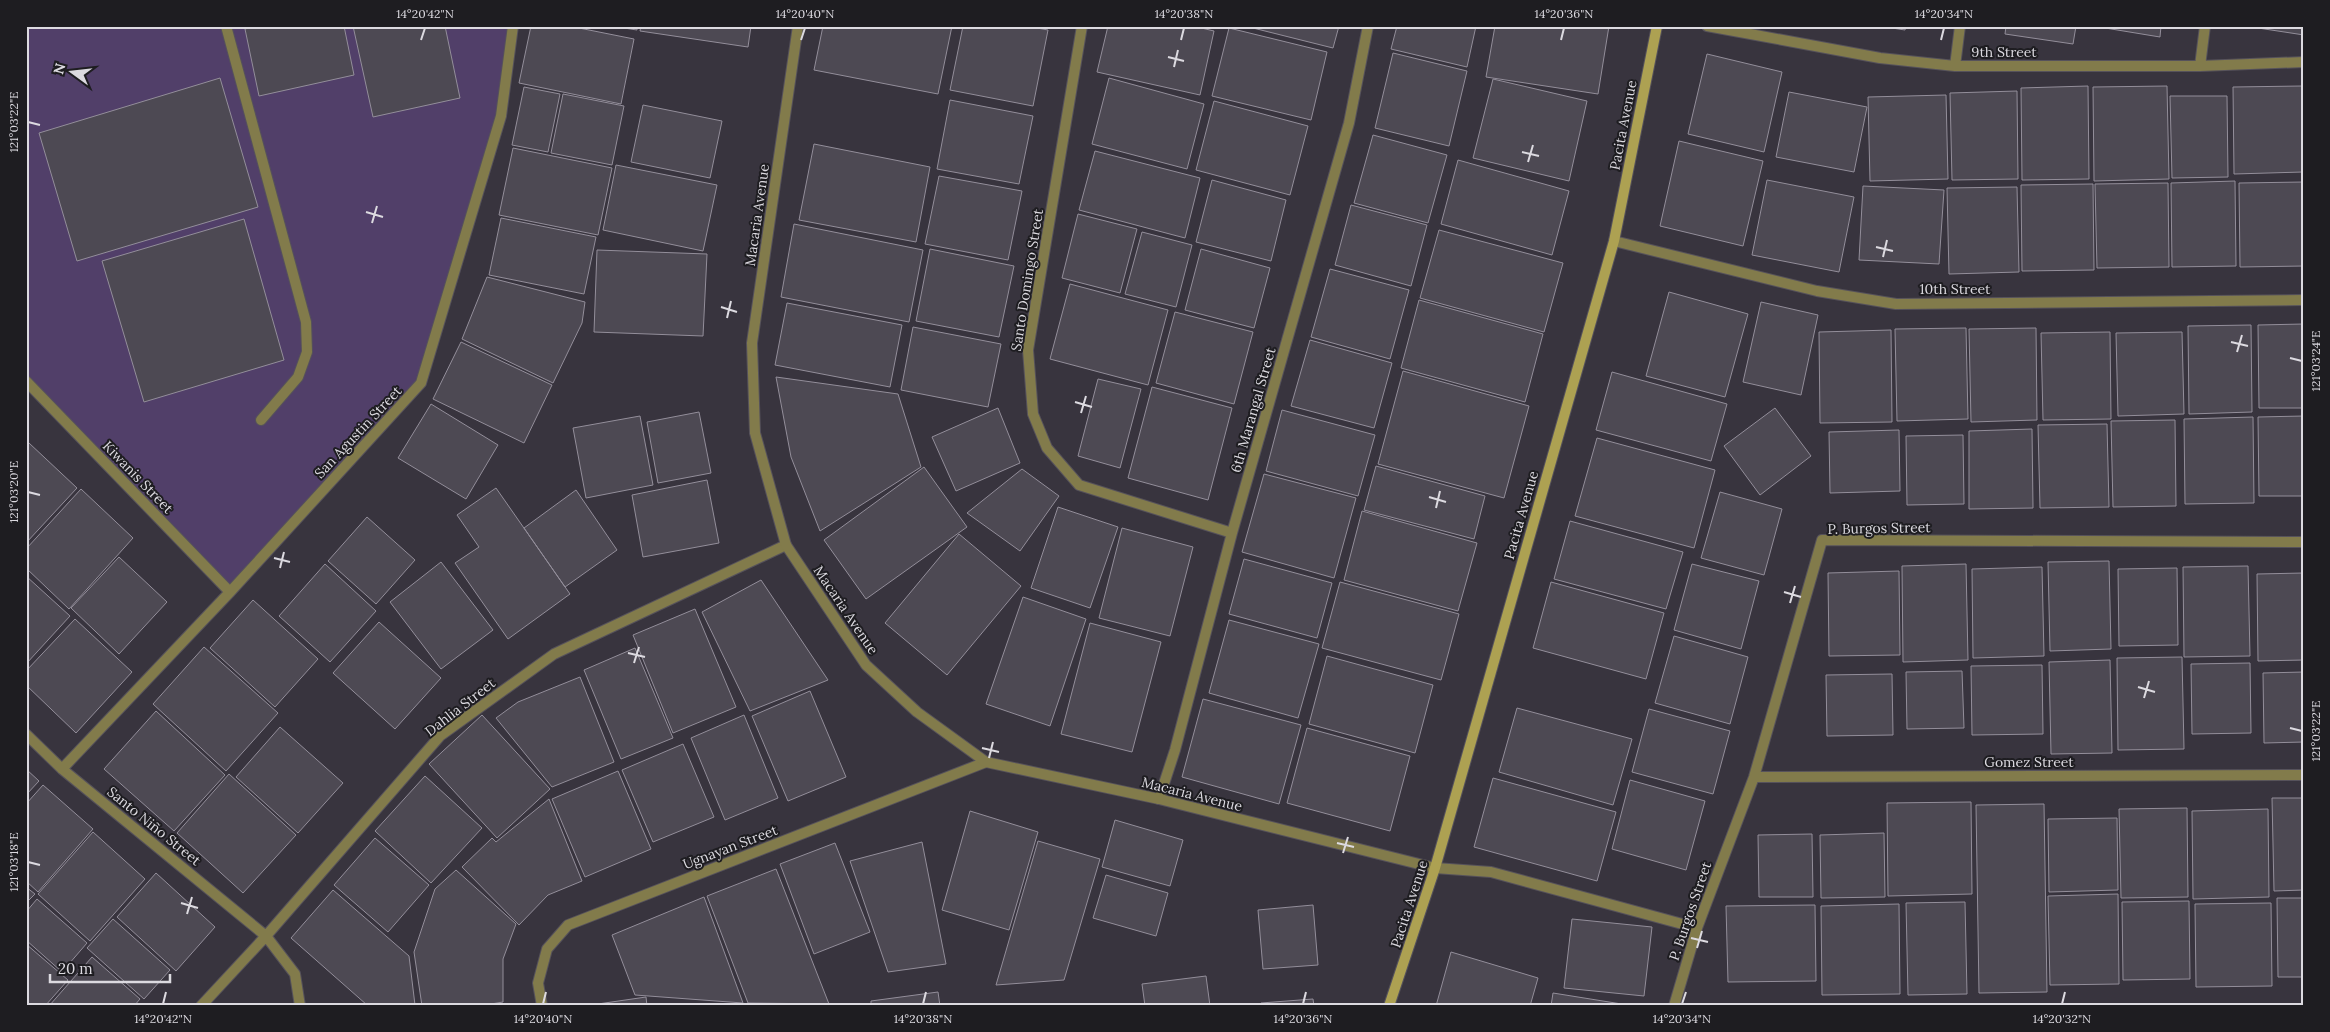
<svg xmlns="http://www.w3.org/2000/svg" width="2330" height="1032" viewBox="0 0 2330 1032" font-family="Lora,serif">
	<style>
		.green { fill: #513f69 }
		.building { fill: #4d4953; stroke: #938e9a }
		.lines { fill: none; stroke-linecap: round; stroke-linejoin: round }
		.service-casing { stroke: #56525b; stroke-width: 12 }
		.minor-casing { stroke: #56525b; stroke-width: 12 }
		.tertiary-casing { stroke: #56525b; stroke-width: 12 }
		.secondary-casing { stroke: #56525b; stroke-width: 12 }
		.service { stroke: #827b4b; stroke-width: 10 }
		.minor { stroke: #827b4b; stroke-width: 10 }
		.tertiary { stroke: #827b4b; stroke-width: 10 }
		.secondary { stroke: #ada152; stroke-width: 10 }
		.ticks { fill: none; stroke: #dcdae0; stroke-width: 2 }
		.labels { text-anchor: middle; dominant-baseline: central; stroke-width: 4; stroke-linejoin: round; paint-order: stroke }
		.street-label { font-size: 14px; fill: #dcdae0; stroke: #1e1d21 }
		.neatline { fill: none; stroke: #dcdae0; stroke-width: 2 }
		.ticks-label { font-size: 12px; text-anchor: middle; fill: #dcdae0 }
	</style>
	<rect width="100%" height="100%" fill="#38343e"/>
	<path class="green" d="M26,26H513L501,116L421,383L230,592L26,381Z"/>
	<path class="building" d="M256,26H344L354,75L259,96L245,29Z
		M353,26H445L460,98L373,117Z
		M531,26H569L634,39L621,104L519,83Z
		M611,26H637V30Z
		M641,26H751L748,47L640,31Z
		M823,26H952L938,94L814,70Z
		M963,26H1026L1048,30L1033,106L950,90Z
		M1108,26H1193L1214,31L1200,95L1097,72Z
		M1245,26H1339L1333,48Z
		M1397,26H1476L1467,67L1391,49Z
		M1495,26H1609L1598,94L1486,77Z
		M1879,26H1906L1905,30Z
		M2006,26H2076L2073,44L2005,34Z
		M2093,26H2161L2160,37Z
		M2259,26H2304V35L2258,28Z
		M1229,28L1327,52L1311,120L1212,96Z
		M1393,53L1467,71L1449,146L1375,128Z
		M1707,54L1782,72L1764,152L1688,134Z
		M220,78L258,207L77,261L39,133Z
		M1109,78L1204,104L1187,169L1092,144Z
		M1493,79L1587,101L1569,181L1473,158Z
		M2088,86L2089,179L2022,180L2021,88Z
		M2167,86L2169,179L2094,181L2093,87Z
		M2302,86L2303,172L2234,174L2233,87Z
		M524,87L560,94L548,152L512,145Z
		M2017,91L2018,179L1952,180L1950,93Z
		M1789,92L1867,107L1854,172L1776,157Z
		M563,94L624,106L612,165L551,153Z
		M1946,95L1948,179L1870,181L1868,97Z
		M2170,96H2227L2228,177L2172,178Z
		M950,100L1033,116L1019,184L937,169Z
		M1214,101L1308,126L1290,195L1196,170Z
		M643,105L722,121L710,178L631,162Z
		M1373,135L1447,155L1428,223L1354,203Z
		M1679,141L1763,161L1743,246L1660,226Z
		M814,144L930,167L916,242L799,220Z
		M513,148L612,168L598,235L499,215Z
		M1095,151L1200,178L1185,238L1079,210Z
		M1458,160L1569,191L1552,255L1441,224Z
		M616,165L717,185L703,251L603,230Z
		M939,176L1022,191L1008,260L925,244Z
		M1212,180L1286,200L1271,261L1196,242Z
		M1767,180L1854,197L1839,272L1752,255Z
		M2235,181L2236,266L2172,267L2171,183Z
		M2304,182V266L2240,267L2239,183Z
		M2168,183L2169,267L2097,268L2095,184Z
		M2093,184L2094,270L2022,271L2021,185Z
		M1863,186L1944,190L1939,264L1859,260Z
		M2017,187L2019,272L1949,274L1947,188Z
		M1351,205L1427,225L1411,286L1335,265Z
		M1078,214L1137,229L1120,293L1062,278Z
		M501,218L596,237L584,294L489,275Z
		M244,219L284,360L144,402L102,261Z
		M794,224L923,250L909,322L781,297Z
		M1439,230L1563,263L1544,332L1420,298Z
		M1142,232L1192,245L1176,307L1125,294Z
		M930,249L1014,266L999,337L916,321Z
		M1201,249L1270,268L1254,328L1185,310Z
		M597,250L707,254L703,336L594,332Z
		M1330,269L1409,290L1390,359L1311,337Z
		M487,277L585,302L582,323L553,383L462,339Z
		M1070,284L1168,310L1148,385L1050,359Z
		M1669,292L1748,314L1725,397L1646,376Z
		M1419,300L1543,334L1525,402L1401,368Z
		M1761,302L1818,315L1801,395L1743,382Z
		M787,303L902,325L890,387L775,365Z
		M1175,312L1253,332L1234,404L1156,383Z
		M2304,324V408H2259L2258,325Z
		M2251,325L2252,412L2189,414L2188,326Z
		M913,327L1001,344L988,407L901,390Z
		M1966,328L1968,419L1897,421L1895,329Z
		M2036,328L2037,420L1971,422L1969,329Z
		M1891,330L1892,422L1820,423L1819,332Z
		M2110,332L2111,419L2043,420L2041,333Z
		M2182,332L2184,414L2118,416L2116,333Z
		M1310,340L1392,363L1374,428L1291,406Z
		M461,342L552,385L524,443L433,399Z
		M1403,371L1529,406L1504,498L1378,464Z
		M1612,372L1727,404L1711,461L1596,430Z
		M776,377L898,394L921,467L820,531L791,457Z
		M1098,379L1141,389L1120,468L1078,456Z
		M1152,387L1232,408L1208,500L1128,478Z
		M431,404L498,445L466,499L398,458Z
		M998,408L1020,463L956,491L932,437Z
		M1775,408L1811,456L1760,495L1724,446Z
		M1282,410L1375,435L1358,496L1266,471Z
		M699,412L711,473L658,483L647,422Z
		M640,416L653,485L586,498L573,428Z
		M2304,416V496H2259L2258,417Z
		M2253,417L2254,503L2185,504L2184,419Z
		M2175,420L2176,506L2113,507L2111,421Z
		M2107,424L2109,507L2040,508L2038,425Z
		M2032,429L2033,508L1969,509V431Z
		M1899,430L1900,491L1830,493L1829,432Z
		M1963,435L1964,504L1907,505L1906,436Z
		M1597,438L1715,470L1694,548L1575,516Z
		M29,443L77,488L26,543V446Z
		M1376,466L1485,496L1474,539L1364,510Z
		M924,467L967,527L866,599L824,540Z
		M1022,469L1059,496L1020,551L967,513Z
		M1264,474L1356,498L1334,578L1242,552Z
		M707,480L719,543L643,557L632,495Z
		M496,488L570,594L508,639L455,563L479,547L457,515Z
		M81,489L133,538L69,609L26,568V549Z
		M576,490L617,550L565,587L524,528Z
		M1720,492L1782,509L1764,575L1701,558Z
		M1058,507L1118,527L1090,608L1031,588Z
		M1362,511L1477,543L1458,611L1344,580Z
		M367,517L415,560L376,604L328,561Z
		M1570,521L1683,552L1666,609L1554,579Z
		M1122,528L1193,547L1170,636L1099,618Z
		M959,534L1021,586L947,675L885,623Z
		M119,557L167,602L119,654L71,608Z
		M1244,559L1332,583L1317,638L1229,614Z
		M2109,561L2111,649L2050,651L2048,562Z
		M441,562L493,630L441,669L390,602Z
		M325,564L376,611L330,662L279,616Z
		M1692,564L1759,581L1741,649L1674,630Z
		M1966,564L1968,660L1903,662L1902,566Z
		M2248,566L2250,656L2184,657L2183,567Z
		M2042,567L2044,656L1973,658L1972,569Z
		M2177,568L2178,645L2119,646L2118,569Z
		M1899,571L1900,655L1829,656L1828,573Z
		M2304,573V660L2258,661L2257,574Z
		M26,576L70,616L26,664Z
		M761,580L828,680L750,711L702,612Z
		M1340,582L1459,614L1441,680L1322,648Z
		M1551,582L1664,613L1646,679L1533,648Z
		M1023,597L1086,619L1050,726L986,704Z
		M253,600L318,659L275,707L210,648Z
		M695,609L736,707L673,733L633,635Z
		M75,619L132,672L76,733L26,685V671Z
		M1229,620L1319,644L1298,718L1209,693Z
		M379,622L441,678L395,729L333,673Z
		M1090,623L1161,642L1132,752L1061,734Z
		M1674,636L1748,657L1730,724L1655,703Z
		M204,647L278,713L226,771L153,704Z
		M635,648L673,738L621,759L584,670Z
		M1327,656L1433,685L1415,753L1309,724Z
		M2182,657L2184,749L2118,750L2117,658Z
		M2110,660L2112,753L2051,754L2049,662Z
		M2250,663L2251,733L2192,734L2191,664Z
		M2042,665L2043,734L1972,735L1971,666Z
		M1962,671L1964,728L1907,729L1906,672Z
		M2304,672V742L2264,743L2263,673Z
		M1892,674L1893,735L1827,736L1826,675Z
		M580,677L614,762L552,787L496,718L518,702Z
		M810,691L846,777L788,801L752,716Z
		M1203,699L1301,725L1279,804L1182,777Z
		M1517,708L1632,739L1613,805L1499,772Z
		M1649,709L1730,731L1713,794L1632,772Z
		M156,711L225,775L174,831L104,769Z
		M482,715L550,789L497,838L429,764Z
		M744,715L778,798L725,820L691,738Z
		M280,727L343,783L298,833L236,777Z
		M1307,728L1410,756L1390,831L1287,803Z
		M683,744L714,817L653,842L622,770Z
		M26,769L39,781L26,795Z
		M618,771L651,849L585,877L552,799Z
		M229,774L296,835L243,893L177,833Z
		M425,776L482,828L431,883L375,831Z
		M1493,778L1616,812L1597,881L1474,847Z
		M1630,780L1705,801L1686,870L1612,849Z
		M43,785L93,829L38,892L26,881V804Z
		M2272,798H2304V890L2274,891Z
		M549,799L582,881L548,895L519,925L462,867L492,838L496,842Z
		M1971,802L1972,894L1888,896L1887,803Z
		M2044,804L2047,992L1979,993L1976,805Z
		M2187,808L2188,897L2121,898L2119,809Z
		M2268,809L2269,897L2193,899L2192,811Z
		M970,811L1038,832L1009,930L942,910Z
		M2117,818L2118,890L2049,892L2048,819Z
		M1115,820L1183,840L1170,886L1102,867Z
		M93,832L145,879L90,941L38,894Z
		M1884,833L1885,897L1821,898L1820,835Z
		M1812,834L1813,897H1759L1758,835Z
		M375,838L429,885L388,932L334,885Z
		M1038,841L1100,859L1064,980L996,985Z
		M922,842L946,964L888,972L850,861Z
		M835,843L870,932L814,954L780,864Z
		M776,869L829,1004L748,1003L707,896Z
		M456,870L516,924L503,959V1002L479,1006H422L414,952L435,889Z
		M156,873L215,927L176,971L117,917Z
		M1106,875L1168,893L1156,936L1093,918Z
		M26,887L35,894L26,903Z
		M333,890L409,956L415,1005H367L291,938Z
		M2118,894L2119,984L2050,985L2048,896Z
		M704,897L743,1003L635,995L612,935Z
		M2277,898H2304V977H2278Z
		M37,899L87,943L62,972L26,940V912Z
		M2189,901L2190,979L2123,980L2122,902Z
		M1965,902L1967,994L1908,995L1906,903Z
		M2271,903L2272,986L2196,987L2195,904Z
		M1899,904L1900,994L1822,995L1821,906Z
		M1313,905L1318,965L1263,969L1258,910Z
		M1815,905L1816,981L1728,982L1726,906Z
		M113,919L170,970L144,999L87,948Z
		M1572,919L1652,927L1644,996L1564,988Z
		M26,944L68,980L45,1006H26Z
		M1451,952L1538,978L1530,1006H1436Z
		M92,957L140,999L134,1006H49Z
		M1206,976L1210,1006H1145L1142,984Z
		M938,992L940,1006H871V1001Z
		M1553,993L1634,1006H1551Z
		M646,997L647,1006H584Z
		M1313,999L1314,1006H1261V1003Z"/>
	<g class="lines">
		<defs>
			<path id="service" d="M226,26L306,322L307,352L298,377L261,420"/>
			<path id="minor" d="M1082,26L1028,350L1033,414L1047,448L1079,485L1232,533
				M1707,26L1880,58L1955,66H2200L2304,62
				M1955,66L1960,26
				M2200,66L2205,26
				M1614,241L1817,291L1896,304L2304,300
				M26,381L230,592
				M26,734L62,769L266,936L295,974L300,1006
				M62,769L230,592L421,383L501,116L513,26
				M1754,777L2304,775
				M1159,799L1175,750L1232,533L1349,123L1368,26
				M1435,868L1491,872L1697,928
				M201,1006L266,936L440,736L554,654L786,545
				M542,1006L538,983L547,949L568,925L986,762
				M1674,1006L1697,928L1754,777L1822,540L2304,542"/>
			<path id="tertiary" d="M798,26L752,343L755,433L786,545L866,665L917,712L986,762L1159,799L1435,868"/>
			<path id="secondary" d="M1389,1006L1435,868L1614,241L1657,26"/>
		</defs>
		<use href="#service" class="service-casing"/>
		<use href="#minor" class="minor-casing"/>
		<use href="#tertiary" class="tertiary-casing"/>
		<use href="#secondary" class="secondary-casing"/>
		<use href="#service" class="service"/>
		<use href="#minor" class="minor"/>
		<use href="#tertiary" class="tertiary"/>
		<use href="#secondary" class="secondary"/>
	</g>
	<path class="ticks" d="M421,40L425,28M801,40L805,28M1181,40L1184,28M1561,40L1564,28M1941,40L1944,28M1168,57L1184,61M1174,67L1178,50M28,122L40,125M1522,152L1539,156M1528,162L1533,145M366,212L383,217M372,223L377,206M1876,247L1893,251M1883,257L1887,240M721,307L737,312M727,318L731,301M2231,342L2248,346M2237,352L2242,335M2290,358L2302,361M1075,402L1092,407M1081,413L1086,396M28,492L40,495M1429,497L1446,502M1436,508L1440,491M274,558L290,562M280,568L284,552M1784,592L1801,597M1790,603L1795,586M628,653L645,657M634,663L639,647M2138,687L2155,692M2144,698L2149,681M2290,728L2302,731M982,748L999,752M989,758L993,742M1337,843L1354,847M1343,853L1348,837M28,862L40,865M181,903L198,908M187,914L192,897M1691,938L1708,942M1697,948L1702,931M163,1004L166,992M543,1004L546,992M923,1004L926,992M1303,1004L1306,992M1682,1004L1686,992M2062,1004L2065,992"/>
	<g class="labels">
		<g class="street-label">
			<text x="2004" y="52">9th Street</text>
			<text transform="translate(1623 125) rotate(-79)">Pacita Avenue</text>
			<text transform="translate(757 215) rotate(-82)">Macaria Avenue</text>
			<text transform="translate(1027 280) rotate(-81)">Santo Domingo Street</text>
			<text x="1955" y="289">10th Street</text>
			<text transform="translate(1253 410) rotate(-74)">6th Marangal Street</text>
			<text transform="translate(358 432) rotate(-47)">San Agustin Street</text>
			<text transform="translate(138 477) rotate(46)">Kiwanis Street</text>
			<text transform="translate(1521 515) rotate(-74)">Pacita Avenue</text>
			<text transform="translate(1879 528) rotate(-1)">P. Burgos Street</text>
			<text transform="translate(846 610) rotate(56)">Macaria Avenue</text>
			<text transform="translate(460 707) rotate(-38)">Dahlia Street</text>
			<text x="2029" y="762">Gomez Street</text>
			<text transform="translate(1192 794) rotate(14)">Macaria Avenue</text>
			<text transform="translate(154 826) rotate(39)">Santo Niño Street</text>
			<text transform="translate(730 847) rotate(-21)">Ugnayan Street</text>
			<text transform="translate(1409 904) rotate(-72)">Pacita Avenue</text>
			<text transform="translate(1690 911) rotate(-71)">P. Burgos Street</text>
		</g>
	</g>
	<rect width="2330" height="1032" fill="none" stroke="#1e1d21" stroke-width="55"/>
	<g transform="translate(72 72) rotate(285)" stroke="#1e1d21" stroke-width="4" paint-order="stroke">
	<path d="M0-4L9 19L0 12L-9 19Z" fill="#dcdae0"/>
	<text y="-8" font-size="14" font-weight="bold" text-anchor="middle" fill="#dcdae0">N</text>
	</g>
	<path d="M50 974v8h120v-8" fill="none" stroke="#dcdae0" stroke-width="2.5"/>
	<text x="58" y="974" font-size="15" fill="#dcdae0" stroke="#1e1d21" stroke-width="4" paint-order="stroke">20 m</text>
	<rect x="28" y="28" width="2274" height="976" class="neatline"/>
	<g class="ticks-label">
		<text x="425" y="18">14°20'42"N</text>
		<text x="805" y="18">14°20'40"N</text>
		<text x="1184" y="18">14°20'38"N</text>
		<text x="1564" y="18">14°20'36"N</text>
		<text x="1944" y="18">14°20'34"N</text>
		<text transform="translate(14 122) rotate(-90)" y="4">121°03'22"E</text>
		<text transform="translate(2316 361) rotate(-90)" y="4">121°03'24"E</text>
		<text transform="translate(14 492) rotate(-90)" y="4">121°03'20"E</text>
		<text transform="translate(2316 731) rotate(-90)" y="4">121°03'22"E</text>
		<text transform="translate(14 862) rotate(-90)" y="4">121°03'18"E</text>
		<text x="163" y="1023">14°20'42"N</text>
		<text x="543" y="1023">14°20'40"N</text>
		<text x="923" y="1023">14°20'38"N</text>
		<text x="1303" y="1023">14°20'36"N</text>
		<text x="1682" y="1023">14°20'34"N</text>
		<text x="2062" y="1023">14°20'32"N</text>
	</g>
</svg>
